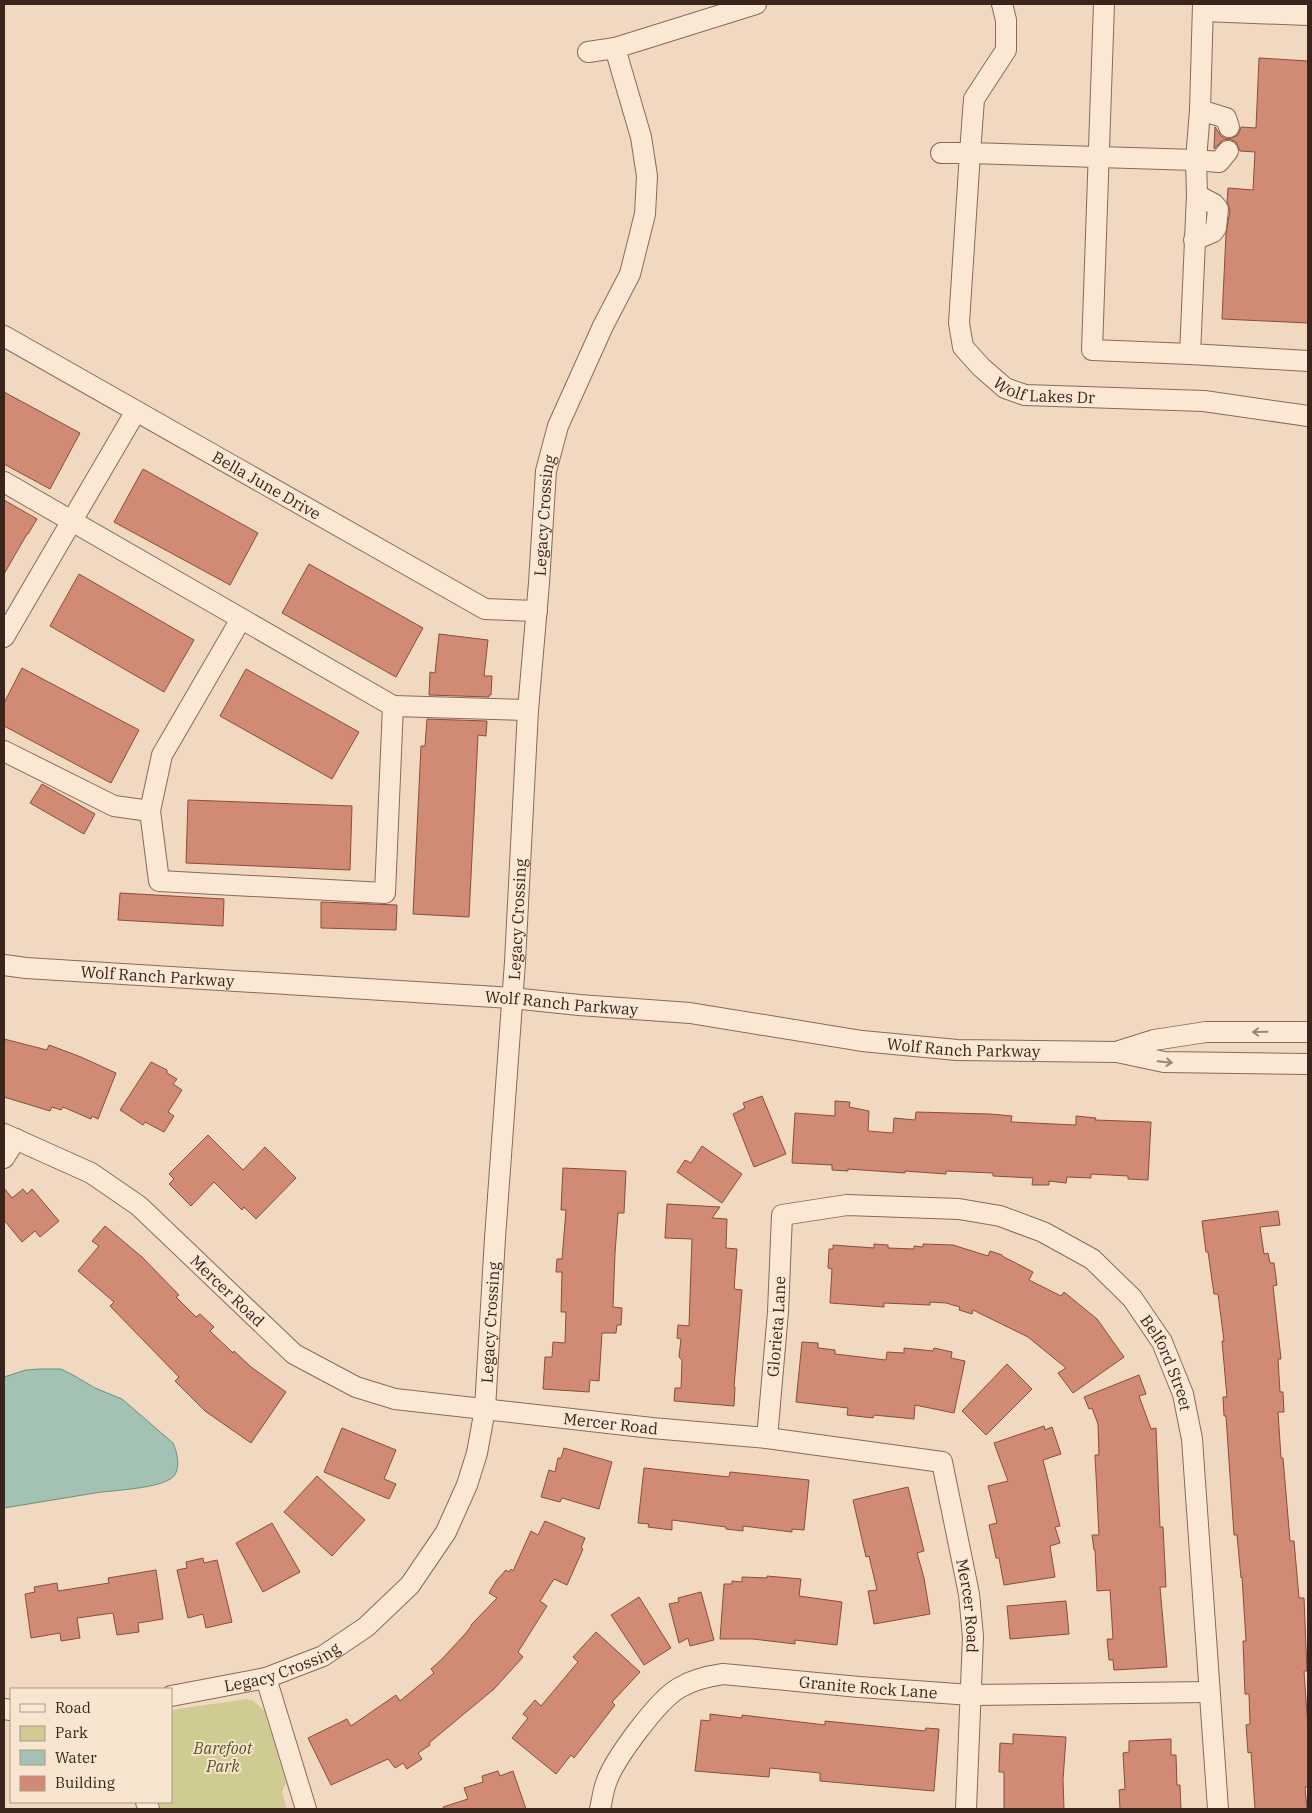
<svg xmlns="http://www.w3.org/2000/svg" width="1312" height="1813" viewBox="0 0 1312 1813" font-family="'IBM Plex Serif',serif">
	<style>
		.green { fill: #cfcb93 }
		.water { fill: #a3c2b4; stroke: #6a9180 }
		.building { fill: #d18a73; stroke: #8b4d3b }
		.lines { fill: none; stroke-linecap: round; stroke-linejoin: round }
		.minor-casing { stroke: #8a6957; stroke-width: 22 }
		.minor { stroke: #fbe8d4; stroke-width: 20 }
		.oneway { stroke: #9a8678 }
		.labels { text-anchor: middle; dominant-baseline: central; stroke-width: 4; stroke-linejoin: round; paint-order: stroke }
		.street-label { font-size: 16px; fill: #39251c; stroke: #f7e5d0 }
		.park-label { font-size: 16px; font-style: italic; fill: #535721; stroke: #f7e5d0 }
	</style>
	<rect width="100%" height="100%" fill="#f0d9c0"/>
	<path class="green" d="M247,1699L253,1701L264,1710L286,1782L282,1792L287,1809H161L159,1802H171V1710Z"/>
	<path class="water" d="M40,1369H61L73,1375L95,1388L122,1399L173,1443C177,1452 181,1467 174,1476C162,1489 113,1490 95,1493C65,1498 34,1503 4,1508V1377L26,1370Z"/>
	<path class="building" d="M1259,58L1308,61V323L1222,319L1226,234L1230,210L1227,202L1228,188L1253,190L1255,152L1240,151L1236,142L1229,139L1223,140L1214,149L1215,127L1221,136L1227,139L1232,138L1238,135L1241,127L1256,128Z
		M4,392L80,433L50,489L4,464Z
		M143,469L258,533L230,585L114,522Z
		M4,500L37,519L28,534H27L4,574Z
		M309,564L423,628L396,677L282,613Z
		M79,574L194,640L164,692L50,626Z
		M439,634L488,640L484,676H492L491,695H489V697L429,695L430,672L435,673Z
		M22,668L139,730L111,783L4,726V703Z
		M246,669L359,732L332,779L220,716Z
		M427,719L487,721L486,736L478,735L469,917L413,914L421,746H425Z
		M42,784L95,814L84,834L30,803Z
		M188,800L352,806L350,870L186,863Z
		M120,893L224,899L223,926L118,920Z
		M321,902L397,905L396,930L321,928Z
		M4,1039L47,1050L49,1045L81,1057L116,1073L98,1119L92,1116L91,1119L63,1107L61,1110L52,1107L50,1111L4,1097Z
		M151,1062L167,1070V1073L177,1079L173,1084L182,1090L168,1112L174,1116L164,1132L145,1122L143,1125L120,1110Z
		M762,1096L786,1154L754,1167L733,1114L745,1108L743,1103Z
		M835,1101L850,1102L849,1107L869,1111L868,1131L893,1133L894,1118L915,1120L916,1112L990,1114L1012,1116L1011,1122L1076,1125V1116L1096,1118L1095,1120L1151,1122L1148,1180L1128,1179V1176L1091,1174V1178L1067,1177L1066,1183L1049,1181V1185H1032L1033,1178L993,1176V1173L946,1171V1174L905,1171V1173L848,1169V1171L832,1170V1165L792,1163L795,1113L835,1116Z
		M208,1135L243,1170L265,1147L296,1178L256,1219L244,1207L242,1210L214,1182L191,1206L169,1184L174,1179L169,1174Z
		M702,1146L742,1174L722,1203L677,1172L685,1160L691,1163Z
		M563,1168L626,1171L624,1213H618L615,1253L613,1307L622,1308L621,1325H617L616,1333H602L599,1381L590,1380L589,1392L543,1389L545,1357H552L553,1342L565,1343L566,1312H561L562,1272H556L557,1259H562L566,1210H561Z
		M4,1188L12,1198L23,1189L27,1194L32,1189L59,1221L40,1237L35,1231L22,1242L4,1220Z
		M667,1204L720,1207L712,1218L727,1219L726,1248L737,1249L734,1289L742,1290L734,1387H735L734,1406L674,1401L675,1388H681L682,1360L679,1357L681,1339L677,1338L678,1325L689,1326L692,1239L665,1238Z
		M1278,1211L1280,1225L1260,1227L1264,1254L1268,1253L1270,1263H1274L1277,1285L1273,1286L1281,1359H1278L1280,1392H1283L1284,1412H1278L1281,1458H1283L1290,1541H1294L1299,1598H1304L1307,1671H1304L1308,1728V1787H1305L1307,1809H1255L1251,1752L1248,1753L1246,1725L1250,1724L1249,1694H1245L1243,1641H1246L1242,1577L1241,1578L1237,1535H1234L1226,1416H1224L1223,1397H1227L1222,1341H1224L1218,1294H1214L1208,1252H1206L1202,1221Z
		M105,1226L142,1257L179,1295L176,1297L196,1317L200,1314L214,1327L210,1331L233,1353L234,1351L251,1367L286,1392L251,1443L205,1411L175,1381L179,1377L110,1306L114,1302L78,1271L99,1246L92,1241Z
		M874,1244L888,1245V1248L914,1249V1246L923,1247V1244L953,1245L988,1256L990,1251L1002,1255V1256L1033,1272L1029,1280L1061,1296L1064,1292L1097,1319L1124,1357L1073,1393L1058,1373L1066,1368L1028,1337L973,1310L972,1314L959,1310L960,1307L946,1303L930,1302V1305L884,1303V1307L830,1303L832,1269L828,1268L829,1249H833V1245L874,1248Z
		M802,1342L818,1343V1348L835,1350V1354L886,1360L887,1352L904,1353V1348L933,1351L934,1348L952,1352L951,1358L965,1361L954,1413L915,1405L914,1419L874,1415L873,1418L847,1415L848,1408L796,1402Z
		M1007,1364L1032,1389L986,1435L962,1411Z
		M1139,1375L1146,1394L1139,1396L1151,1429L1156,1428L1160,1527H1163L1166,1587H1160L1167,1667L1114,1670L1113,1660H1109L1107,1639H1113L1110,1590L1097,1591L1095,1550H1094L1092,1535H1099L1095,1455H1099L1098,1424L1092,1408L1089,1409L1084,1397Z
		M1044,1426L1045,1430L1052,1427L1061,1454L1043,1460L1060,1526L1055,1527L1060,1543L1050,1546L1055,1577L1004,1585L999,1558H996L989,1525L997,1523L988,1486L1008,1481L994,1443Z
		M342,1428L396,1450L384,1479L396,1484L389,1499L324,1472Z
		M564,1448L612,1462L599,1509L562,1498L560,1502L541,1497L549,1470L555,1472L558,1458H561Z
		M644,1468L729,1477L730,1472L809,1480L804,1530L792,1529V1532L743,1526V1531L726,1529V1527L672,1520V1530L648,1527L649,1524L638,1523Z
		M317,1476L365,1520L332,1556L284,1512Z
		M908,1487L924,1551L917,1553L924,1578L930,1614L874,1624L868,1591L877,1590L869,1556L866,1557L853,1500Z
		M545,1521L585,1538L581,1548L583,1549L567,1585L554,1579L540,1601L547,1606L518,1652L523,1657L494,1689L429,1743L430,1745L418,1753L422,1759L407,1769L403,1763L395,1768L388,1759L331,1785L308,1738L347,1719L351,1726L396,1695L400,1701L434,1673L431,1669L442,1659L466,1633L472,1625H471L497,1598L489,1593L496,1581L506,1570L509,1572L511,1569L513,1571L531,1531L538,1535Z
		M272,1523L300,1572L263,1592L236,1543Z
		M203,1558L204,1563L217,1560L232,1622L206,1628L203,1614L188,1618L177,1570L187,1568L186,1562Z
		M156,1570L163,1619L138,1623L139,1632L117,1635L113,1613L77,1618L80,1638L61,1641L60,1633L31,1638L25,1594L35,1592L34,1587L57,1583L58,1591L109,1583L108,1578Z
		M767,1576L801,1579L799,1596L842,1602L837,1645L795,1640V1644L753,1639H720L724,1584H732V1581L742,1582V1577L767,1578Z
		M701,1592L714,1640L690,1646L688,1638L679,1643L669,1604L679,1602L678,1598Z
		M639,1597L671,1648L644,1665L611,1615Z
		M1066,1601L1069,1634L1010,1639L1007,1606Z
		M596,1632L640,1672L612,1702L615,1705L574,1758L571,1755L556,1774L512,1738L528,1718L523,1714L535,1700L541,1706L578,1662L573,1657Z
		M710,1714L742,1718V1715L825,1725V1721L925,1731L926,1728L939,1729L934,1791L820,1781V1773L770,1768L769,1777L695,1771L701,1720L710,1721Z
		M1013,1734L1066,1737L1063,1780L1064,1809H1004V1772H999L1000,1743L1013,1744Z
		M1171,1739V1755H1176L1177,1785H1180L1181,1809H1120L1119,1790L1125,1789L1123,1753L1129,1752V1741Z
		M498,1771L500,1776L513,1771L526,1809H444L443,1807L468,1799L464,1788L483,1782L482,1776Z"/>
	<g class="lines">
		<defs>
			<g id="minor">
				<path d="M1002,4L1006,20V50L974,99L970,153L1196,160L1197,195L1190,354L1308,361"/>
				<path d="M1104,4L1092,350L1190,354"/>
				<path d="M1203,4L1200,110L1196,160L1219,162L1228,151"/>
				<path d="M1203,11L1308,15"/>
				<path d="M588,52L615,48L756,4"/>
				<path d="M1200,110L1226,118L1229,127"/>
				<path id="s1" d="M941,153H970L959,323L963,347L981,367L1005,388L1025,395L1204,401L1308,416"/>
				<path d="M1194,240L1213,232L1216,228L1218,209L1214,204L1197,195"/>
				<path id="s2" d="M4,336L485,609L537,611"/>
				<path d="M4,482L393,706L385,893L159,881L150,811L114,806L4,751"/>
				<path d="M4,637L136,411"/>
				<path d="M393,706L528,710"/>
				<path d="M150,811L162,755L241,619"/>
				<path id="s3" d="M4,965L26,968L512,998L579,1005L690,1013L862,1041L957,1050L1117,1052L1164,1062L1308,1064"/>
				<path d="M1119,1051L1154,1040L1206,1032H1308"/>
				<path id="s4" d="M4,1134L91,1173L139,1206L294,1354L356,1387L395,1399L652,1428L767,1438L942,1462L969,1594L973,1637L966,1809"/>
				<path d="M4,1158L16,1139"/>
				<path id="s5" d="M767,1438L778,1312L782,1215L847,1205L959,1209L1000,1216L1043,1232L1092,1259L1132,1298L1162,1342L1183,1394L1192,1439L1218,1809"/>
				<path d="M266,1678L306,1809"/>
				<path id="s6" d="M171,1696L266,1678L323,1656L366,1627L410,1585L446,1532L467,1485L477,1453L485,1409L495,1238L515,962L528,710L539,583L546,471L558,426L603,326L630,274L645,214L647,176L641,137L615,48"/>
				<path d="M4,1709L11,1710"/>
				<path d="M146,1802L149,1809"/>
				<path id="s7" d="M600,1809C602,1801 603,1791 606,1783C614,1759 658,1700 679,1688C692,1680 709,1676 723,1674L859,1687L971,1695L1209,1692"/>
			</g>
		</defs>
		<use href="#minor" class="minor-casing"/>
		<use href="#minor" class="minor"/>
	</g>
	<defs><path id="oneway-shaft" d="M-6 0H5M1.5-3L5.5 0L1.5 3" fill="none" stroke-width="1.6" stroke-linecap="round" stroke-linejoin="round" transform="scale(1.25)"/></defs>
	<g class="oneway">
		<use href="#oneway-shaft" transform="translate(1260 1032) rotate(179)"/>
		<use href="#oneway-shaft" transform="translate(1165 1062) rotate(6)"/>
	</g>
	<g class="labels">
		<g class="street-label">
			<text stroke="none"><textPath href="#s1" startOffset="322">Wolf Lakes Dr</textPath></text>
			<text stroke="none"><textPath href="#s2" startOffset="302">Bella June Drive</textPath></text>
			<text stroke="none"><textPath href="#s6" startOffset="1360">Legacy Crossing</textPath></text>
			<text stroke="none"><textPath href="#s6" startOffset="955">Legacy Crossing</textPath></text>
			<text stroke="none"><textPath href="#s3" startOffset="154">Wolf Ranch Parkway</textPath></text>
			<text stroke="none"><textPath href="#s3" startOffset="559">Wolf Ranch Parkway</textPath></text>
			<text stroke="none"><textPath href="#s3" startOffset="964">Wolf Ranch Parkway</textPath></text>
			<text stroke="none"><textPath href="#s4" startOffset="276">Mercer Road</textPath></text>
			<text stroke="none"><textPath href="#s6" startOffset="551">Legacy Crossing</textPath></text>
			<text stroke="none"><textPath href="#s5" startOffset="112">Glorieta Lane</textPath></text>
			<text stroke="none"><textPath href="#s5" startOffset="675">Belford Street</textPath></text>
			<text stroke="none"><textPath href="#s4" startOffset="696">Mercer Road</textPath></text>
			<text stroke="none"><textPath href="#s4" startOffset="1176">Mercer Road</textPath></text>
			<text stroke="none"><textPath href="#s6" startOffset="115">Legacy Crossing</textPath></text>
			<text stroke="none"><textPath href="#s7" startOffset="340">Granite Rock Lane</textPath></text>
		</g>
		<g class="park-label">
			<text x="223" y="1748">Barefoot<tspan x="223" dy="18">Park</tspan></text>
		</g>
	</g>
	<rect width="1312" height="1813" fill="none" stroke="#39251c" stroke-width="10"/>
	<rect x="10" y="1688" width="162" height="115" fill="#f7e5d0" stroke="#ab9888"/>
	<rect x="20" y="1704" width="25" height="8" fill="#fbe8d4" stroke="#ab9888"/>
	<text x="55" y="1713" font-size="15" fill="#39251c">Road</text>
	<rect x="20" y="1726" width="25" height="15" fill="#cfcb93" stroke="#ab9888"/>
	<text x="55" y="1738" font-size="15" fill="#39251c">Park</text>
	<rect x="20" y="1750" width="25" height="15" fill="#a3c2b4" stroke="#ab9888"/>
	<text x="55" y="1763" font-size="15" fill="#39251c">Water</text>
	<rect x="20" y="1776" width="25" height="15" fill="#d18a73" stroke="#ab9888"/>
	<text x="55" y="1788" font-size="15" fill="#39251c">Building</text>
</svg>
